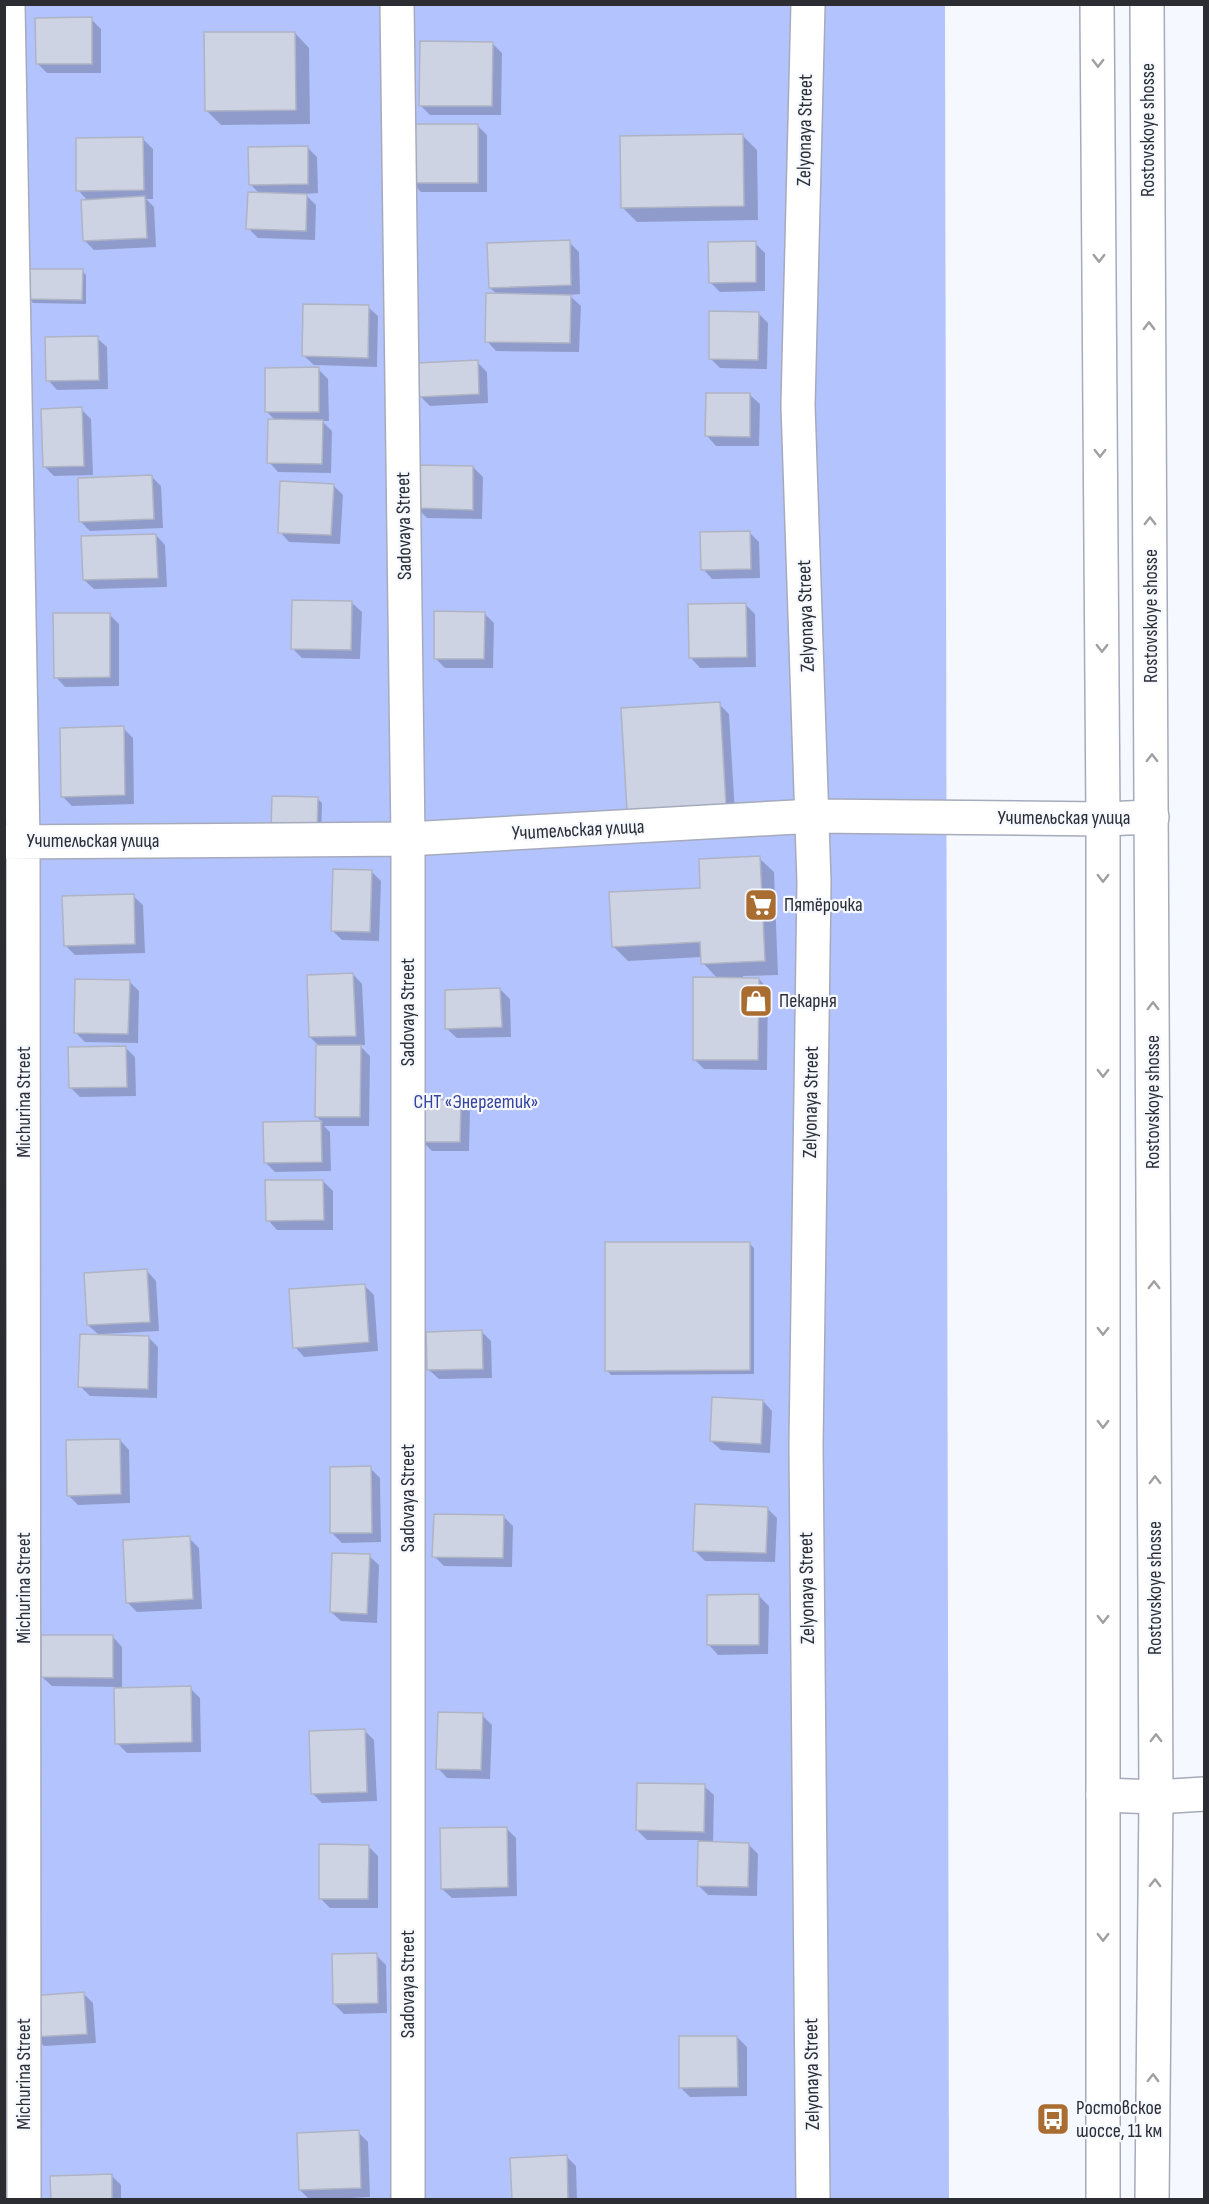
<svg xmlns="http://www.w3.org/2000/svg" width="1209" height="2204" viewBox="0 0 1209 2204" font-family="'Sofia Sans Condensed',sans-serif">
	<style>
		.green { fill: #b3c3fe }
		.shadow { fill: #0003 }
		.building { fill: #ced3e4; stroke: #afb4c4; stroke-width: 1.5 }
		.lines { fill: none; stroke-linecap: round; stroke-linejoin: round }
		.minor-casing { stroke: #a6abbb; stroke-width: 36 }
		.highway-casing { stroke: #a6abbb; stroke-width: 36 }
		.minor { stroke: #fff; stroke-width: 33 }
		.highway { stroke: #fff; stroke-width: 33 }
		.oneway { stroke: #a0a0a3 }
		.labels { text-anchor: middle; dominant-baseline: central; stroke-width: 4.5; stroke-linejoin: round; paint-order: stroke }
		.street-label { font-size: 20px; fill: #2b2d33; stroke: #f6f8ff }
		.poi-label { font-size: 20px; fill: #2b2d33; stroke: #f6f8ff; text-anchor: start }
		.park-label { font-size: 20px; fill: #36439d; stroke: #f6f8ff }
	</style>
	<rect width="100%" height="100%" fill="#f6f8ff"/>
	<path class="green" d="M5,5H945L949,2199L5,2200Z"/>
	<path class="shadow" d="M91,19L101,29V73H47L37,63Z
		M295,33L309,48L310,124L221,125L207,111Z
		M492,43L502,53L501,115H430L420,105Z
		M477,125L487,135V192H421L412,183Z
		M743,136L757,150L758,220L637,222L622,207Z
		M143,139L153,149V199H146L154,207L156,247L94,250L84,240L88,201L78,190Z
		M307,147L317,157L318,193L305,194L316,205L315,240L258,238L248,228L260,194L251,185Z
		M569,242L579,252L580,294L569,295L581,306L579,352L496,351L487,341L498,295L490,288Z
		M755,243L765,253V291L720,292L710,282Z
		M82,271L86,275V304L33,303L29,298Z
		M368,307L378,316L377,367L314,365L304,356Z
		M758,313L768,323L767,369L720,368L710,358Z
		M97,338L107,347L108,389L57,390L48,380Z
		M477,362L487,372L488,403L430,406L420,396Z
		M318,369L328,379L329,421H322L332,431L331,473L278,472L269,462L275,420L267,412Z
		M750,395L760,404L759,446H716L707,436Z
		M81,409L91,419L93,475L54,476L44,466Z
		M473,467L483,477L482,519L427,518L417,508Z
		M152,477L161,486L163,528L90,531L80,521Z
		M333,485L343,495L340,544L289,542L280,532Z
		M749,532L759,542L760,578L712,579L703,569Z
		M156,535L165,545L167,587L94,589L84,580Z
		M352,603L362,612L360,659L302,658L293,649Z
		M745,604L755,614L756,667L700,668L691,658Z
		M484,613L494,623L493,668H445L435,658Z
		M109,614L119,624V686L65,687L56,677Z
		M719,704L729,714L735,814L638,820Z
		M123,728L133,738L134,804L72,806L62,796Z
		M317,798L322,803L321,837L273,832Z
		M759,858L774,872L778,975L743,976V979H759L768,989L767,1070L704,1069L694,1059L718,979L703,963L702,957L628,961L613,946L702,890Z
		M371,871L381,881L379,941L342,940L333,931Z
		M133,896L143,905L145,953L75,955L65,945Z
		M353,974L362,984L365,1045H359L370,1056L369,1126H324L330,1132L331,1171L275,1172L265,1162V1123H323L316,1116L320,1047L310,1037Z
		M129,981L139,991L138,1043L85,1042L75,1032Z
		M500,989L510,999L511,1037L457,1038L447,1029Z
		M126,1048L135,1057L136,1096L80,1097L70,1087Z
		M460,1101L470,1111L469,1151H432L422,1141Z
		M323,1181L333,1191V1230H277L268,1220Z
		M749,1243L754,1248V1374L611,1375L607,1370Z
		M147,1271L156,1281L159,1331L103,1334V1336L149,1338L158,1347L157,1398L90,1396L80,1386L100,1336L88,1325Z
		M364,1285L374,1295L378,1351L304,1357L295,1347Z
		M481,1331L491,1341L492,1378L439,1379L429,1370Z
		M763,1401L772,1411L770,1453L721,1450L711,1441Z
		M120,1440L129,1450L130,1503L78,1505L68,1495Z
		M370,1468L380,1478L381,1542L342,1543L332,1533Z
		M767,1508L777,1518L775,1562L705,1561L695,1551Z
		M504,1517L513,1526L512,1567L444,1566L434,1556Z
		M189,1538L199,1548L202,1609L137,1612L127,1602Z
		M369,1556L379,1565L377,1623L341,1621L331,1612Z
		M759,1596L769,1606L768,1654L718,1655L709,1645Z
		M113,1637L122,1647V1689L190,1688L200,1698L201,1752L127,1753L117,1743L116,1687L52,1686L42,1677Z
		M482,1715L492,1725L490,1779L447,1778L438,1768Z
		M365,1731L374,1740L377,1801L322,1803L312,1793Z
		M704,1786L714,1795L713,1843L748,1844L758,1854L757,1896L708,1895L698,1885L699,1840H647L637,1830Z
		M506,1828L516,1838L517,1896L452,1898L442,1889Z
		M368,1846L378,1856V1908H330L320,1898Z
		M376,1955L386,1965L387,2013L344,2014L334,2004Z
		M83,1993L93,2003L96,2043L44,2046L34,2037Z
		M737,2037L747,2047V2096L690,2097L680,2087Z
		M358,2132L368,2142L370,2197L310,2200L300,2190Z
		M566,2156L576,2166L577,2200H513Z
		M111,2175L121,2185V2200H53Z"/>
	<path class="building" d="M92,17V64H36L35,18Z
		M204,32H295L296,110L205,111Z
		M420,41L493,42L492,106H419Z
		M410,124H478V183H410Z
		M743,134L744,206L621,208L620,136Z
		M143,137L144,190L76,191V138Z
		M308,146V184L249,185L248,147Z
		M248,192L307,194L306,231L246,229Z
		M145,196L147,238L83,241L81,200Z
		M570,240L571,285L489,288L487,243Z
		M756,241V282L709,283L708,242Z
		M27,269H83L82,300L27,299Z
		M486,293L571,295L570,343L485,342Z
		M303,304L369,305L368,358L302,356Z
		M709,311L759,312L758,360L709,359Z
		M98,336L99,380L46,381L45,337Z
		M478,360L479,394L418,397L417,363Z
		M319,367V412H265V368Z
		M706,393H750V437L705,436Z
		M82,407L84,466L43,467L41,409Z
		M268,419L323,420L322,464L267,463Z
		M417,465L473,466V510L416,508Z
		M152,475L154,519L79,522L78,478Z
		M280,481L334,484L331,535L278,533Z
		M750,531L751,569L701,570L700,532Z
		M156,534L158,578L83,580L81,536Z
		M292,600L352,601L351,650L291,649Z
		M746,603L747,657L689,658L688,604Z
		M434,611L485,612L484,659H434Z
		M53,613H110V677L54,678Z
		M720,702L726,805L627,811L621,708Z
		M124,726L125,795L61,797L60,728Z
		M272,796L318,797L317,833L271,832Z
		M760,856L765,961L701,964L700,942L612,947L609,892L700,888L699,859Z
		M333,869L372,870L370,932L331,931Z
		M134,894L135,944L64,946L62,896Z
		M353,973L356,1036L309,1037L307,975Z
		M693,977L759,978L758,1060H693Z
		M75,979L130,980L128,1034L74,1033Z
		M500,988L502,1027L445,1029V990Z
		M316,1045H361L360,1117H315Z
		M126,1046L127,1087L69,1088L68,1047Z
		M421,1099L461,1100L460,1142H420Z
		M321,1121L322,1162L264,1163L263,1122Z
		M265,1180H323L324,1220L266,1221Z
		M605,1242H750V1370L605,1371Z
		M147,1269L150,1322L87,1325L84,1273Z
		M365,1284L369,1342L293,1348L289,1289Z
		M482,1330L483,1369L427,1370L426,1332Z
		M80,1334L149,1336L148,1389L78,1387Z
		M712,1397L763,1400L761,1444L710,1441Z
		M120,1439L121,1494L67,1496L66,1440Z
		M371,1466L372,1533H330V1467Z
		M695,1504L768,1507L766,1553L693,1551Z
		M434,1514L504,1515L503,1558L432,1557Z
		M190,1536L193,1599L126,1603L123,1540Z
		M332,1553L370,1554L367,1614L330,1612Z
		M759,1594V1645H707V1595Z
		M41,1635H113V1678L41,1677Z
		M191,1686L192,1742L115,1744L114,1688Z
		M438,1712L483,1713L481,1770L436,1769Z
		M365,1729L367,1792L311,1794L309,1731Z
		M637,1783L705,1784L704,1832L636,1830Z
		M507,1827L508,1887L441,1889L440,1828Z
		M698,1841L749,1843L748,1887L697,1886Z
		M319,1844L369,1845L368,1899H319Z
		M377,1953L378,2003L333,2004L332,1954Z
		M84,1992L87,2034L33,2037L30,1996Z
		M679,2036H737L738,2087L679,2088Z
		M359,2130L361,2188L299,2190L297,2133Z
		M567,2155L568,2200H512L510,2158Z
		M112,2174V2200H51L50,2176Z"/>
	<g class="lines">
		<defs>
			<path id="minor" d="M8,4L23,841L24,2200
				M397,4L408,839V2200
				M808,4L798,405L814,882L806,1445L813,2200
				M4,842L408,839L813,816L1103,819L1152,817
				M1103,1795L1156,1797L1204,1794"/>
			<path id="highway" d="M1097,4L1103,819V2200
				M1147,4L1156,1797L1152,2200"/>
		</defs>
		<use href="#minor" class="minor-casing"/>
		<use href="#highway" class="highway-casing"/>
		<use href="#minor" class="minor"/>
		<use href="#highway" class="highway"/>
	</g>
	<defs><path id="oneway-chevron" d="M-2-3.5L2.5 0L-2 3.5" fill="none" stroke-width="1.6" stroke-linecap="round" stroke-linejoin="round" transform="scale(1.5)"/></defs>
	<g class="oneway">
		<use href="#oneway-chevron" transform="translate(1098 63) rotate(90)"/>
		<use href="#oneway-chevron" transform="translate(1099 258) rotate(90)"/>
		<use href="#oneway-chevron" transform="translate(1149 326) rotate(-90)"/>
		<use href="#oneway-chevron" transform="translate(1100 453) rotate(90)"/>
		<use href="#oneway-chevron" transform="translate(1150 521) rotate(-90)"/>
		<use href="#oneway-chevron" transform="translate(1102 648) rotate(90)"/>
		<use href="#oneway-chevron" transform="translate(1152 758) rotate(-90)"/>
		<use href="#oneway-chevron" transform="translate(1103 878) rotate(90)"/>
		<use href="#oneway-chevron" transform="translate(1153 1006) rotate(-90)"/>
		<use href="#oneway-chevron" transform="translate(1103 1073) rotate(90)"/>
		<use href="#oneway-chevron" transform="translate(1154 1285) rotate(-90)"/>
		<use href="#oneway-chevron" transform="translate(1103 1331) rotate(90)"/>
		<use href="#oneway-chevron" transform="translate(1103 1424) rotate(90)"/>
		<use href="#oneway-chevron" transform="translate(1155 1480) rotate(-90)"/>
		<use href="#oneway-chevron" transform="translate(1103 1619) rotate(90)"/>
		<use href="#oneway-chevron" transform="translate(1156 1738) rotate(-90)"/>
		<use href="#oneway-chevron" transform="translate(1155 1883) rotate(-89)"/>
		<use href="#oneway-chevron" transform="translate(1103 1937) rotate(90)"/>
		<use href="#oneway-chevron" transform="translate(1153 2078) rotate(-89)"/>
	</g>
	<defs>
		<symbol id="supermarket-square" viewBox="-11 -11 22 22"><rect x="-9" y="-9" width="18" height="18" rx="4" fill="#aa6d31" stroke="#f6f8ff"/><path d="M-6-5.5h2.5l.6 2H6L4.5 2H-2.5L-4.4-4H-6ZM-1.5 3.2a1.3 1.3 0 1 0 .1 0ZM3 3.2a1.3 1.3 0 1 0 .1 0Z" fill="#fff"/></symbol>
		<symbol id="shop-square" viewBox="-11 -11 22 22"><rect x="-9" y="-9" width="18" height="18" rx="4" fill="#aa6d31" stroke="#f6f8ff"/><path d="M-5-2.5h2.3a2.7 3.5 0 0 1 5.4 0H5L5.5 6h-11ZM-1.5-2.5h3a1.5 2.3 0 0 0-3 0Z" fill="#fff"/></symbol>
		<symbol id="bus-square" viewBox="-11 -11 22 22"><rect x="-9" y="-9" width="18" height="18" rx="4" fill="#aa6d31" stroke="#f6f8ff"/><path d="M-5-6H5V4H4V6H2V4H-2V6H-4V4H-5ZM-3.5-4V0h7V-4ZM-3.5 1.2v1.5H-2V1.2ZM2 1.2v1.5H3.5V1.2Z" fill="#fff"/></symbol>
	</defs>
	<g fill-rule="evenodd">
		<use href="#supermarket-square" x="742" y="886" width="38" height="38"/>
		<use href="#shop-square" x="737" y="982" width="38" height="38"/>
		<use href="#bus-square" x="1034" y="2100" width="38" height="38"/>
	</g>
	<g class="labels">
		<g class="street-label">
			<text transform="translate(805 130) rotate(-89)">Zelyonaya Street</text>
			<text transform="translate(1148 130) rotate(-90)">Rostovskoye shosse</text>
			<text transform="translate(404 526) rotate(-91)">Sadovaya Street</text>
			<text transform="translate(806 616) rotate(-92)">Zelyonaya Street</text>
			<text transform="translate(1151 616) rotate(-90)">Rostovskoye shosse</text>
			<text x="1064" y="818">Учительская улица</text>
			<text transform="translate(578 830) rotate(-3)">Учительская улица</text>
			<text x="93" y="841">Учительская улица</text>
			<text transform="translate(408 1012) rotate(-90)">Sadovaya Street</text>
			<text transform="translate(24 1102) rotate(-90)">Michurina Street</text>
			<text transform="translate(811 1102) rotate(-89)">Zelyonaya Street</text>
			<text transform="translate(1153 1102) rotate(-90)">Rostovskoye shosse</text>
			<text transform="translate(408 1498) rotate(-90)">Sadovaya Street</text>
			<text transform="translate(24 1588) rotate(-90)">Michurina Street</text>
			<text transform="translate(807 1588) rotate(-91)">Zelyonaya Street</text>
			<text transform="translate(1155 1588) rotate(-90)">Rostovskoye shosse</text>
			<text transform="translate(408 1984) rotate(-90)">Sadovaya Street</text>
			<text transform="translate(24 2074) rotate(-90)">Michurina Street</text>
			<text transform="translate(812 2074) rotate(-91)">Zelyonaya Street</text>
		</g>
		<g class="poi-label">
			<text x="784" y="905">Пятёрочка</text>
			<text x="779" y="1001">Пекарня</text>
			<text x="1076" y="2108">Ростовское<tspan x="1076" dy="23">шоссе, 11 км</tspan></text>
		</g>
		<g class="park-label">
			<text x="476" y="1102">СНТ «Энергетик»</text>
		</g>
	</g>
	<rect width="1209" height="2204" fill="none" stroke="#2b2d33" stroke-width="12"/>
</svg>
